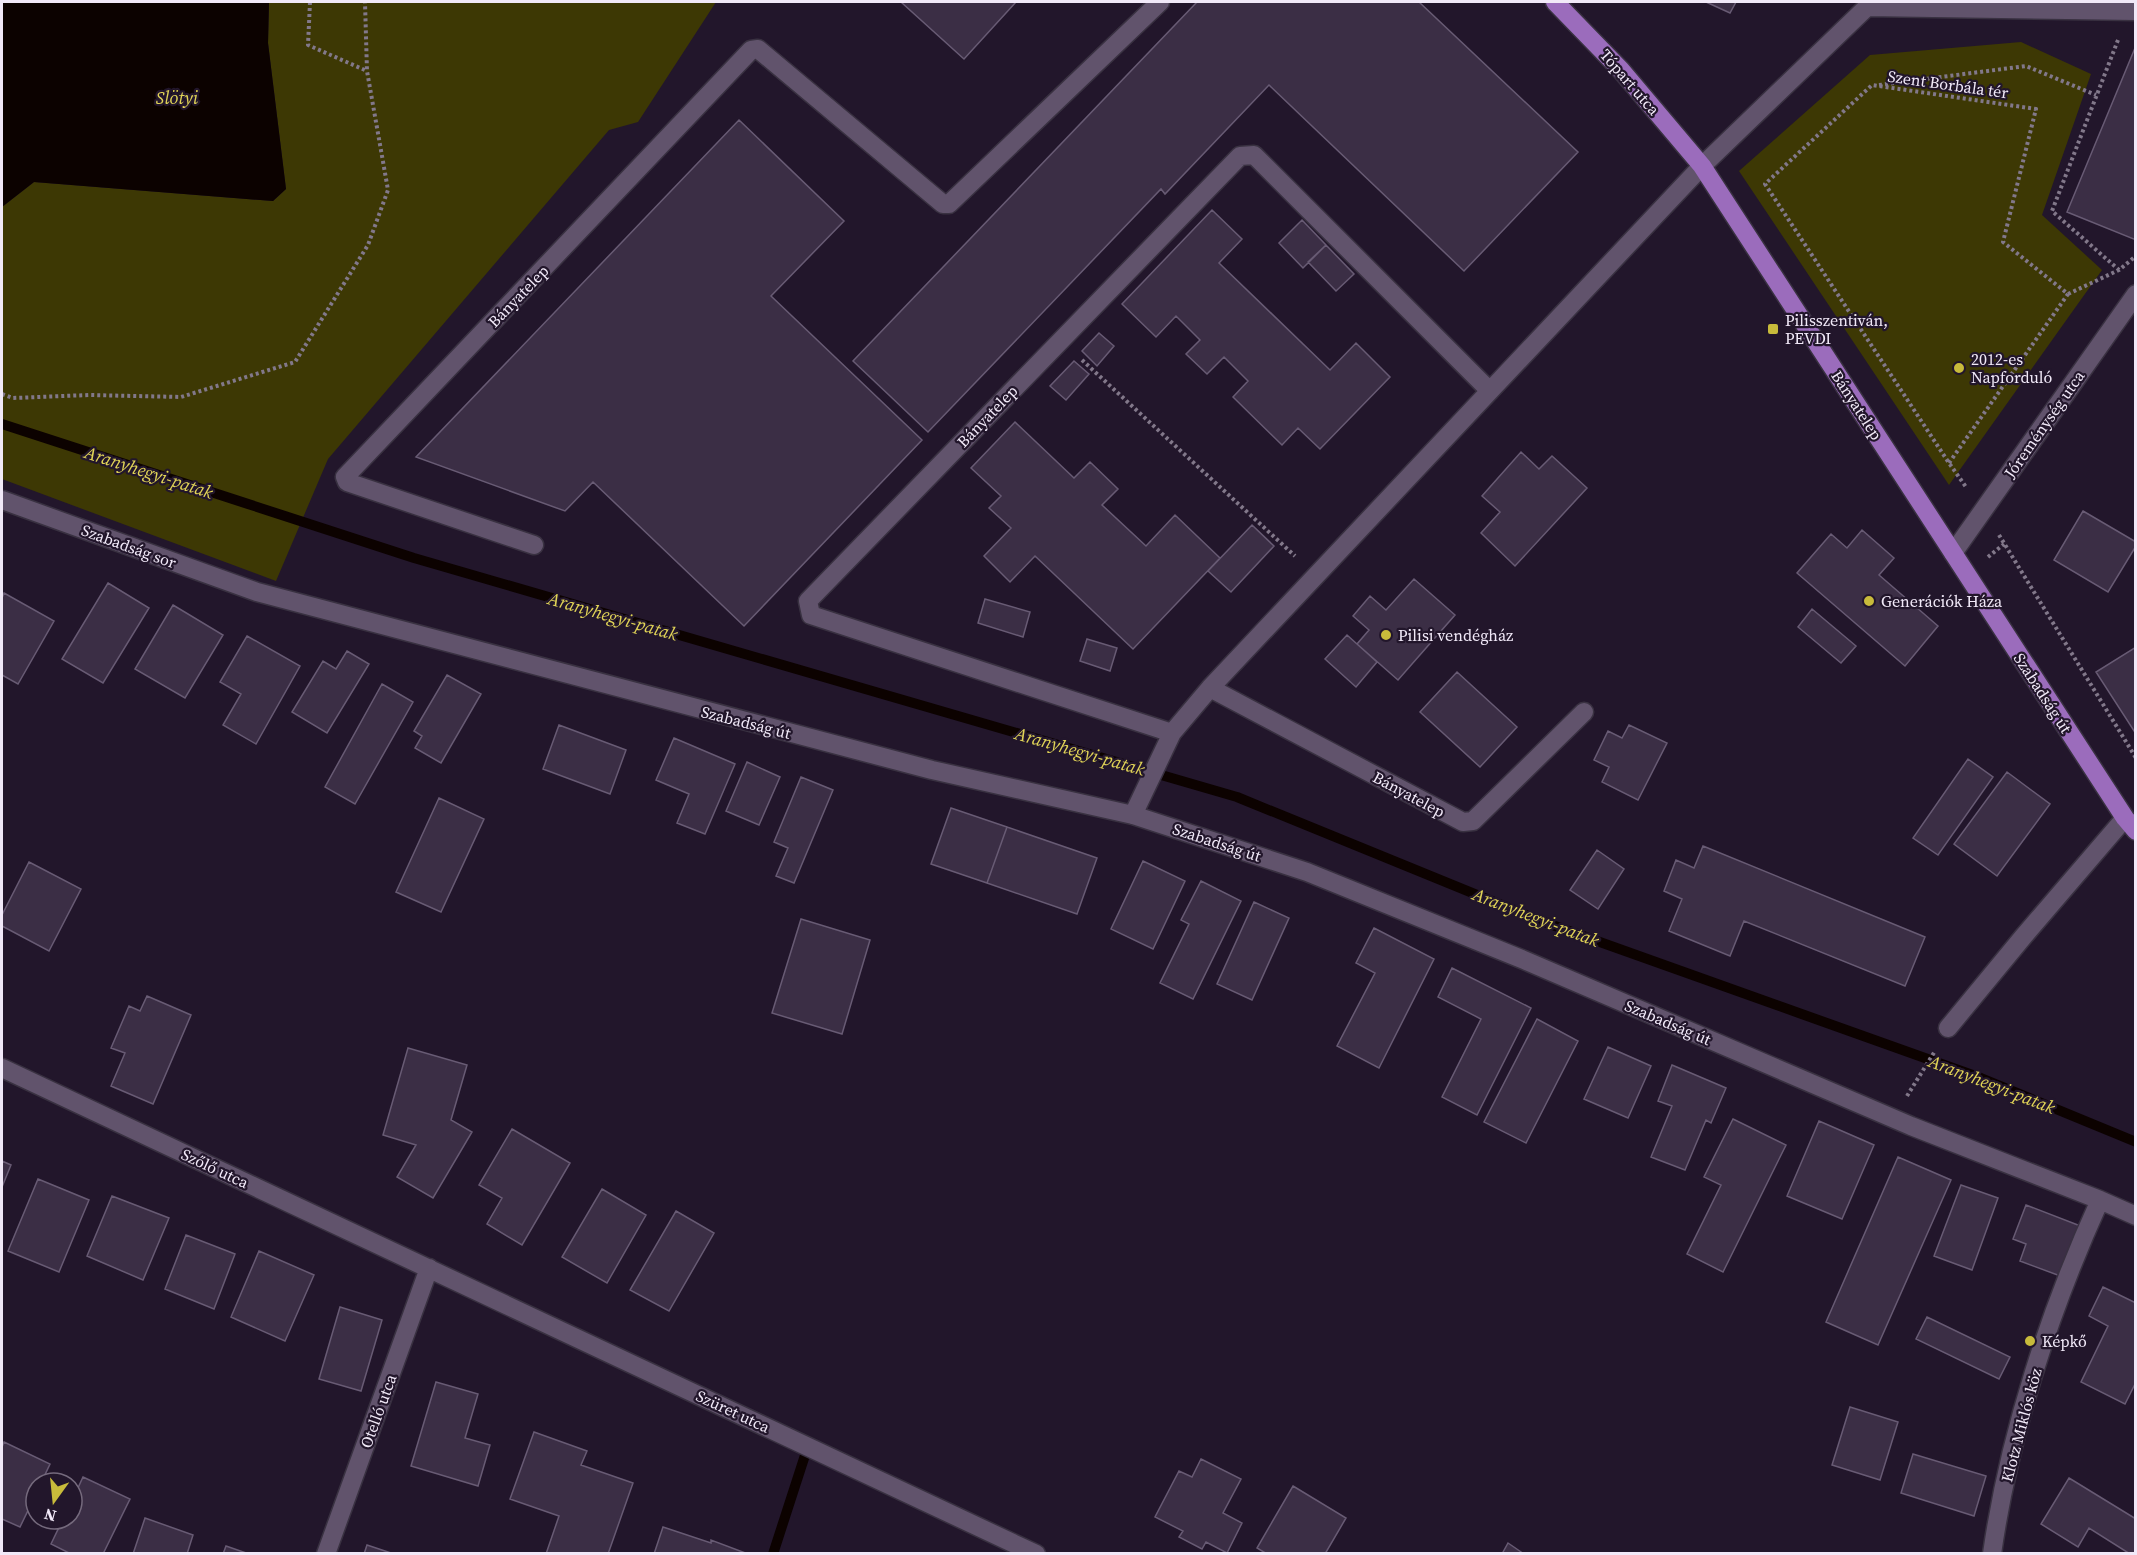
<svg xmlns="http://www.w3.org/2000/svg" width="2137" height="1555" viewBox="0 0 2137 1555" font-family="'Source Serif 4',serif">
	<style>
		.green { fill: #3d3804 }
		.water { fill: #0c0200 }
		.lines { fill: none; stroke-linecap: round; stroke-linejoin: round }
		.stream { stroke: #0c0200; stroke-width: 10 }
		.building { fill: #3b2e45; stroke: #685b74; stroke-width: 1.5 }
		.minor-casing { stroke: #393141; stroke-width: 21 }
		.major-casing { stroke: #393141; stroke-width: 21 }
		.path { stroke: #82788a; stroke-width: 4; stroke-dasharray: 3 3; stroke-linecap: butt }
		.minor { stroke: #61536c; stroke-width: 18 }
		.major { stroke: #9b6cbc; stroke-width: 18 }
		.poi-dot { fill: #c8bb3b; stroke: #22162b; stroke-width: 2 }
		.labels { text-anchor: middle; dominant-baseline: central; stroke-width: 4.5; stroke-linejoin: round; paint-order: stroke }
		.street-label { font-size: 16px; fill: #f1e9f8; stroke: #22162b }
		.poi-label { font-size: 16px; fill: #f1e9f8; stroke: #22162b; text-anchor: start }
		.water-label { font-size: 18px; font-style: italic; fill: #e1d457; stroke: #22162b }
	</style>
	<rect width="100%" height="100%" fill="#22162b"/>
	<path class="green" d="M269,2H716L638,122L609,130L328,459L276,581L2,479V207L34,182L273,201L286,189L268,43Z
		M2021,42L2091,74L2042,215L2102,270L1949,485L1739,171L1870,55Z"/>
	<path class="water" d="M2,2H269L268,43L286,189L273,201L34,182L2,207Z"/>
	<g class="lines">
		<path class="stream" d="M2,424L414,558L1237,797L1541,921L1981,1078L2136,1142
			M773,1554L808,1446"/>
	</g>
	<path class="building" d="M901,2H1016L964,59Z
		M1197,2H1419L1578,152L1464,271L1269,85L1165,194L1161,189L928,432L853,361Z
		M1706,2H1736L1730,13Z
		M2135,48H2136V240L2067,212Z
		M739,120L844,221L771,296L922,440L744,626L593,482L565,511L416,457Z
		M1212,210L1242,239L1219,263L1330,370L1356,343L1390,377L1320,449L1298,428L1282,445L1233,397L1248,381L1224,357L1207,374L1186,354L1200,340L1176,316L1156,337L1122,304Z
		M1302,220L1326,245L1303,268L1279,243Z
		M1326,245L1354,274L1336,291L1308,262Z
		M1099,333L1114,346L1097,366L1082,351Z
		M1074,361L1089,374L1066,400L1050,386Z
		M1015,422L1074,478L1090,462L1118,489L1102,505L1146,546L1175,515L1220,558L1133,649L1035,556L1010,582L984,556L1011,528L989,508L1001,496L971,468Z
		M1521,452L1539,469L1552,456L1587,488L1515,566L1481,533L1500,512L1482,496Z
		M2083,511L2136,542V546L2108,592L2054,560Z
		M1252,525L1274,546L1231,592L1208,571Z
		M1862,530L1894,558L1879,575L1938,626L1905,666L1797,573L1831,534L1847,548Z
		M1414,579L1455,615L1398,680L1357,644L1369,630L1353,616L1370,596L1386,610Z
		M108,583L149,608L103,683L62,659Z
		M4,593L54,621L18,684L2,675V598Z
		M985,599L1030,612L1023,637L978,623Z
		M173,605L223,635L185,698L135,669Z
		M1812,609L1856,646L1841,663L1798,627Z
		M1347,635L1377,662L1356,687L1325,659Z
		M247,636L300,666L256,744L223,725L241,694L220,682Z
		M1087,639L1117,648L1110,671L1080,661Z
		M2136,647V734L2096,672Z
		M347,651L369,664L327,733L292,712L323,661L336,669Z
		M1457,672L1517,727L1480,767L1420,712Z
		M447,675L481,694L441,763L415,748L422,736L414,731Z
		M382,684L413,702L355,804L325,787Z
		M559,725L626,750L610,794L543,769Z
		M1629,725L1667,743L1638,800L1602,782L1609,767L1594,760L1608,731L1622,738Z
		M674,738L735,764L705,834L677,823L689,794L656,780Z
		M1968,759L1993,777L1938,855L1913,838Z
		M747,762L780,777L759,825L726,811Z
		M2007,772L2050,804L1997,876L1954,844Z
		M801,777L833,790L794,883L776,876L788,848L774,842Z
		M439,798L484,819L441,912L396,892Z
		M951,808L1007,827L987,883L931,864Z
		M1007,827L1097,858L1077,914L987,883Z
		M1703,846L1925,937L1905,986L1744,921L1730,956L1669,931L1682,899L1664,891L1676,860L1694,868Z
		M1597,850L1624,869L1598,909L1570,890Z
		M1143,861L1185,881L1153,949L1111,929Z
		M29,862L81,889L49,951L2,926V915Z
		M1201,881L1241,901L1193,999L1160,983L1189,924L1181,920Z
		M1254,902L1289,918L1252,1000L1217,984Z
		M801,919L870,940L842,1034L772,1013Z
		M1374,928L1434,959L1379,1068L1337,1046L1375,973L1356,963Z
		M1452,968L1531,1008L1477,1115L1442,1097L1481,1019L1438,997Z
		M147,996L191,1015L153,1104L111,1086L125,1053L111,1048L129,1006L140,1011Z
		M1537,1019L1578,1041L1526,1143L1484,1122Z
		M1608,1047L1651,1066L1628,1118L1584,1099Z
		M408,1048L467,1065L451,1120L472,1132L433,1198L397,1177L416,1145L383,1135Z
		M1672,1065L1726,1088L1711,1123L1706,1120L1685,1170L1651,1157L1672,1106L1658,1101Z
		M1733,1119L1786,1145L1723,1272L1687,1254L1721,1185L1704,1177Z
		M1819,1121L1874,1145L1842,1219L1787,1196Z
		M512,1129L570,1163L522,1245L487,1224L502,1198L479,1185Z
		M1898,1157L1951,1180L1878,1345L1826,1322Z
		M2,1161L11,1165L2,1187Z
		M38,1179L89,1200L59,1272L8,1251Z
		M1961,1185L1998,1198L1972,1270L1934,1256Z
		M602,1189L646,1215L607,1283L562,1257Z
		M112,1196L169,1218L143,1280L87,1256Z
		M2026,1205L2083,1227L2063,1277L2020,1261L2026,1244L2013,1239Z
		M676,1211L714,1233L669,1311L630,1290Z
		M186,1235L235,1254L214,1309L165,1289Z
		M259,1251L314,1275L285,1341L231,1317Z
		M2103,1287L2136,1303V1382L2125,1404L2081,1382L2108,1326L2089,1316Z
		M340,1307L382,1320L361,1391L319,1379Z
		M1927,1317L2010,1357L1999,1379L1916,1339Z
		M436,1382L478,1394L465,1438L490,1445L478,1486L411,1466Z
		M1850,1407L1898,1422L1880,1480L1832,1465Z
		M534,1432L587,1451L581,1465L633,1483L608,1554H546L559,1516L510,1499Z
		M4,1442L50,1464L41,1483H36V1494L20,1527L2,1519V1447Z
		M1913,1454L1986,1476L1974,1516L1901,1493Z
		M1201,1459L1241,1479L1223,1513L1242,1523L1227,1553L1206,1542L1202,1549L1179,1537L1183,1531L1155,1517L1179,1471L1192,1477Z
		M83,1477L130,1499L103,1554H71L51,1544L63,1519H72V1501Z
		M2069,1478L2136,1519V1554H2130L2089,1528L2078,1547L2041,1524Z
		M1293,1486L1346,1518L1325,1554H1267L1257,1548Z
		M145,1518L193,1535L187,1554H133Z
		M663,1527L711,1543V1540L748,1554H654Z
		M1508,1543L1524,1554H1502Z
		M367,1545L394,1554H364Z
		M226,1546L249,1554H223Z"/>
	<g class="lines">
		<defs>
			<path id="minor" d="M1867,7L2136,11
				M2,500L257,592L932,770L1133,815L1307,872L1524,960L1911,1126L2100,1200L2136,1216
				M534,545L347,482L345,477L751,50L758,49L943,204H949L1160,2
				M1953,553L2136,294
				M1210,688L1463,822L1473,821L1584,712
				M1172,733L811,615L808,601L1240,156L1254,155L1490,391
				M1133,815L1172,733L1210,688L1702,166L1867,7
				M1948,1028L2023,937L2125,818
				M2,1068L1036,1554
				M326,1554L429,1268
				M1992,1554C2009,1434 2050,1310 2100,1200"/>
			<path id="major" d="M1555,2L1621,70L1702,166L2125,818L2136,831"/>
		</defs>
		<use href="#minor" class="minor-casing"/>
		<use href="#major" class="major-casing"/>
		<path class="path" d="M310,2L308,45L367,71
			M2118,40L2052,211L2119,270
			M1879,85L2026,66L2096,95
			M2068,294L2119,270L2136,256
			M1082,360L1295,556
			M2,394L13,398L89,395L181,397L295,362L368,245L388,190L367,71L365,2
			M1949,463L2068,294L2003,242L2036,109L1872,85L1765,184L1949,463L1966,487
			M1999,535L2136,758
			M1988,557L2004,544
			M1907,1096L1935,1051"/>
		<use href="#minor" class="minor"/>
		<use href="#major" class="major"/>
	</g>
	<g class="poi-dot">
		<rect x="1767" y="323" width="12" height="12" rx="3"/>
		<circle cx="1959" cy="368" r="6"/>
		<circle cx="1869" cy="601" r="6"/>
		<circle cx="1386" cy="635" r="6"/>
		<circle cx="2030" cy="1341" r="6"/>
	</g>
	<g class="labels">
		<g class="street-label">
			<text transform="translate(1630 82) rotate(49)">Tópart utca</text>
			<text transform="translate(1948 84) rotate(8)">Szent Borbála tér</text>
			<text transform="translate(518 296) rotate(-46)">Bányatelep</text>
			<text transform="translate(1857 405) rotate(57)">Bányatelep</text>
			<text transform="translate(987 416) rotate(-46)">Bányatelep</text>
			<text transform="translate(2044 424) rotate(-55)">Jóreménység utca</text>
			<text transform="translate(129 546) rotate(20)">Szabadság sor</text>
			<text transform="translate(2043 693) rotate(57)">Szabadság út</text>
			<text transform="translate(746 722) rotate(14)">Szabadság út</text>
			<text transform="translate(1409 794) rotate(28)">Bányatelep</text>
			<text transform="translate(1217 842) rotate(18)">Szabadság út</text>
			<text transform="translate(1668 1022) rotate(23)">Szabadság út</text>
			<text transform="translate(215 1168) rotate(25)">Szőlő utca</text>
			<text transform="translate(378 1411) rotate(-70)">Otelló utca</text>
			<text transform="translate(733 1411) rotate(25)">Szüret utca</text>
			<text transform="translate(2021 1425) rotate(-75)">Klotz Miklós köz</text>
		</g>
		<g class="poi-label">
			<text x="1785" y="320">Pilisszentiván,<tspan x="1785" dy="18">PEVDI</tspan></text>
			<text x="1971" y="359">2012-es<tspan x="1971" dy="18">Napforduló</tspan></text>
			<text x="1881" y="601">Generációk Háza</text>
			<text x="1398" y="635">Pilisi vendégház</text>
			<text x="2042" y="1341">Képkő</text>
		</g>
		<g class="water-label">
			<text x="177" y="97">Slötyi</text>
			<text transform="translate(149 472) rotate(18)">Aranyhegyi-patak</text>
			<text transform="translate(613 616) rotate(16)">Aranyhegyi-patak</text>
			<text transform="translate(1080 751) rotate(16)">Aranyhegyi-patak</text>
			<text transform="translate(1536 917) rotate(21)">Aranyhegyi-patak</text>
			<text transform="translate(1992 1084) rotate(21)">Aranyhegyi-patak</text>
		</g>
	</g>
	<rect width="2137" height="1555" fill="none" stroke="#f1e9f8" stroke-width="6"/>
	<g transform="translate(54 1501) rotate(195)"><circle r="28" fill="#22162b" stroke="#756a7d" stroke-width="1.5"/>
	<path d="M0-4.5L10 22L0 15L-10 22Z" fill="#c8bb3b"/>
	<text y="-9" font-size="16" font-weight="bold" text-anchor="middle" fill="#f1e9f8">N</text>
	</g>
</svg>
